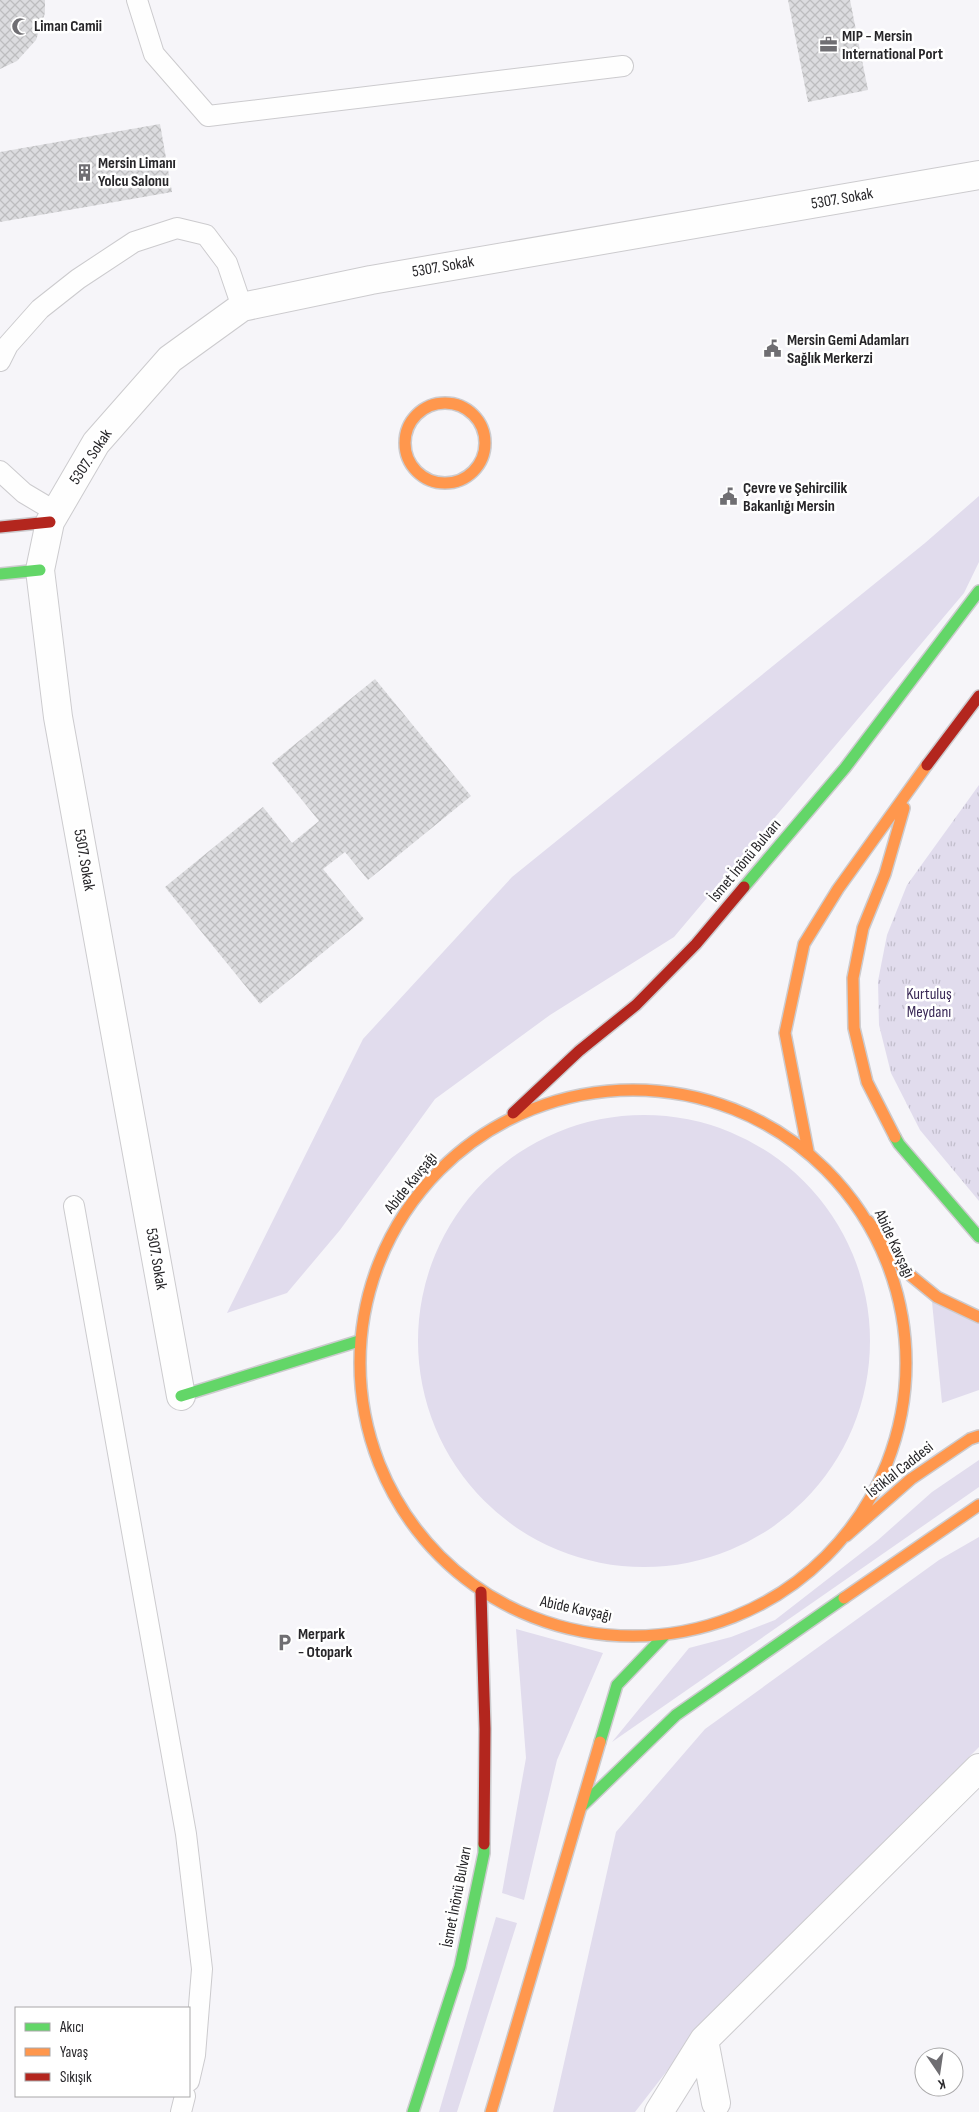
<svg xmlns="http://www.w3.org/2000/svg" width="979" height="2112" viewBox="0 0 979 2112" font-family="'Sofia Sans Condensed',sans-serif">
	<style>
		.grass { fill: #e1dced }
		.park { fill: url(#park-tufts) }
		.building { fill: url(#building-cross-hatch) }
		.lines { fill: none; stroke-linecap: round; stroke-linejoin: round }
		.lane-casing { stroke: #cccbce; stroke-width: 22 }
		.street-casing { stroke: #cccbce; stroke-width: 30 }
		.fast-casing { stroke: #cccbce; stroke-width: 14 }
		.slow-casing { stroke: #cccbce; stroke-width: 14 }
		.jam-casing { stroke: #cccbce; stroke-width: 14 }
		.lane { stroke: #fefefe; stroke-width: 20 }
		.street { stroke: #fefefe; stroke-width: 28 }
		.fast { stroke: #63d668; stroke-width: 11 }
		.slow { stroke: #ff974d; stroke-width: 11 }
		.jam { stroke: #b3261e; stroke-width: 11 }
		.labels { text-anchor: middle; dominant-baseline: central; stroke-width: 5; stroke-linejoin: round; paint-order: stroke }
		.poi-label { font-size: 16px; font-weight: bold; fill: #272629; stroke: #fff; text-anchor: start }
		.street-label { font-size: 16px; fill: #272629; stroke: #fff }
		.park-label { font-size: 16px; fill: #3a2957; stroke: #fff }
	</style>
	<defs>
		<pattern id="park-tufts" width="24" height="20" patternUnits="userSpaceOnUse" patternTransform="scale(1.25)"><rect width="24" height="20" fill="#e1dced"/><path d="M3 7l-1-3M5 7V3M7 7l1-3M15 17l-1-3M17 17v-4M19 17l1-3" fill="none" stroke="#c1bdcb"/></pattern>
		<pattern id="building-cross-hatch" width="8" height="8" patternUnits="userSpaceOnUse" patternTransform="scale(1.25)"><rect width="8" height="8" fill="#dcdcdf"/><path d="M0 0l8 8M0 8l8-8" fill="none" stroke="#bdbdbf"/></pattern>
	</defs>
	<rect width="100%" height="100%" fill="#f6f5f9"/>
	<path class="grass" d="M979,496V562L964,593L674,937L550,1015L435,1099L340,1230L287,1293L227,1313L363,1039L512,877L925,543Z
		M418 1341a226 226 0 1 1 452 0a226 226 0 1 1-452 0Z
		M932,1302L979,1320V1390L942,1403Z
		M979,1460V1487L612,1742L689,1648L731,1637L775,1620L878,1540L932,1492Z
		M979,1537V1747L705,2022L635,2112H553L616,1832L705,1729L939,1560Z
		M516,1629L603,1653L557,1760L524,1900L502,1893L526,1758Z
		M496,1917L517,1923L457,2112H439Z"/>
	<path class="park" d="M979,785V1201L920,1130L891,1073L879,1025L878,981L887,935L907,885Z"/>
	<path class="building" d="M0,0H45V13L36,40L17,61L0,69Z
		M788,0H850L868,90L808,102Z
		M160,124L172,192L0,222V152Z
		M375,679L471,796L368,880L345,852L323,869L364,919L260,1004L165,887L263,807L292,843L319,821L272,763Z"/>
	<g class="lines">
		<defs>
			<path id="lane" d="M137,0L154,54L208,116L623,66
				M0,361L8,345L40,309L78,279L134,242L177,228L206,235L227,263L242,307
				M0,471L24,493L56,512
				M74,1206L186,1834L202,1969L195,2055L189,2081
				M181,2112L185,2096"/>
			<path id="street" d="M181,1396L58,717L40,570L50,522L96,443L170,359L242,307L371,280L979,175
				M704,2040L716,2103
				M659,2112L704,2040L979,1768"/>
			<path id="fast" d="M0,574L40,570
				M744,887L845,768L979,591
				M895,1137L899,1144L979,1237
				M181,1396L359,1341
				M600,1742L617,1685L665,1635
				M582,1806L676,1715L844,1598
				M413,2112L460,1967L484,1853V1844"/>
			<path id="slow" d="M405 443a40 40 0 1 1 80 0a40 40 0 1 1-80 0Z
				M360 1363a273 273 0 1 1 546 0a273 273 0 1 1-546 0Z
				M895,1137L867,1082L854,1028L853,978L863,928L885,874L904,808
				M808,1151L785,1033L804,944L838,889L927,765
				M868,1221L904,1270L937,1297L979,1317
				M846,1536L911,1479L970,1439L979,1436
				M844,1598L979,1505
				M491,2112L600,1742"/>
			<path id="jam" d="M0,527L50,522
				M927,765L979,696
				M513,1113L579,1051L636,1005L696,944L744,887
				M481,1592L485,1729L484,1844"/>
		</defs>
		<use href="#lane" class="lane-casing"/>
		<use href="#street" class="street-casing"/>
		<use href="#fast" class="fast-casing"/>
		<use href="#slow" class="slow-casing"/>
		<use href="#jam" class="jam-casing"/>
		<use href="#lane" class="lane"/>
		<use href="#street" class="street"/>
		<use href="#fast" class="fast"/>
		<use href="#slow" class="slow"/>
		<use href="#jam" class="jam"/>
	</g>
	<defs>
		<symbol id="mosque-bare" viewBox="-9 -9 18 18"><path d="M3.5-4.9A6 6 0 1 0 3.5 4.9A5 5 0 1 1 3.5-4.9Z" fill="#6f6e72" stroke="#fff" stroke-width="2.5" paint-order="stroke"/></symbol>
		<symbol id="office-bare" viewBox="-9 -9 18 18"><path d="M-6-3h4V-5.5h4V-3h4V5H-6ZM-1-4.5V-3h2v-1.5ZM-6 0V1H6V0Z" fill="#6f6e72" stroke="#fff" stroke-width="2.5" paint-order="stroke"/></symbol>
		<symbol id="building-bare" viewBox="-9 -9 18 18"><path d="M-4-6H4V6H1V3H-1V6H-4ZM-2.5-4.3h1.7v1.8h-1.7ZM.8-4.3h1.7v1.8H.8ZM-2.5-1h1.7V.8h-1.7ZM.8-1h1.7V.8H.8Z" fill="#6f6e72" stroke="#fff" stroke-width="2.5" paint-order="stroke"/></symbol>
		<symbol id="civic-bare" viewBox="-9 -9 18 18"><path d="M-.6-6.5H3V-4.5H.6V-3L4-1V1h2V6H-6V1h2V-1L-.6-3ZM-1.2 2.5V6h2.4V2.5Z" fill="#6f6e72" stroke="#fff" stroke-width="2.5" paint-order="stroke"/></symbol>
		<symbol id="parking-bare" viewBox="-9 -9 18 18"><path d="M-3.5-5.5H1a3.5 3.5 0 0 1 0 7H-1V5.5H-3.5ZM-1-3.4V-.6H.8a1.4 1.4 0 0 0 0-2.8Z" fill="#6f6e72" stroke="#fff" stroke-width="2.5" paint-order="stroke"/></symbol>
	</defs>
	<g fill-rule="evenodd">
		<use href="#mosque-bare" x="8" y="14" width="25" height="25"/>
		<use href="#office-bare" x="816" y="32" width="25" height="25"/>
		<use href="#building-bare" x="72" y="160" width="25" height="25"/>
		<use href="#civic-bare" x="760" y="336" width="25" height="25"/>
		<use href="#civic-bare" x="716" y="484" width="25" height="25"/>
		<use href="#parking-bare" x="272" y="1630" width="25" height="25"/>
	</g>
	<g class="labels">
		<g class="poi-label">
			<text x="34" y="26">Liman Camii</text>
			<text x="842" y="36">MIP - Mersin<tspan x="842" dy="18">International Port</tspan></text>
			<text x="98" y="163">Mersin Limanı<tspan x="98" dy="18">Yolcu Salonu</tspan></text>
			<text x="787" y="340">Mersin Gemi Adamları<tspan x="787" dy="18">Sağlık Merkerzi</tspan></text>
			<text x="743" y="488">Çevre ve Şehircilik<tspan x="743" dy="18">Bakanlığı Mersin</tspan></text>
			<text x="298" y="1634">Merpark<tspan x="298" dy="18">- Otopark</tspan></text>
		</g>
		<g class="street-label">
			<text transform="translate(842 199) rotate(-10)">5307. Sokak</text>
			<text transform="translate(443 267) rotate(-10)">5307. Sokak</text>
			<text transform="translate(91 457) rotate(-56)">5307. Sokak</text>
			<text transform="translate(84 860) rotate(80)">5307. Sokak</text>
			<text transform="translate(745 861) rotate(-50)">İsmet İnönü Bulvarı</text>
			<text transform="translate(411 1183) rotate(-51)">Abide Kavşağı</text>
			<text transform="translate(894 1244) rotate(65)">Abide Kavşağı</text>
			<text transform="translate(156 1259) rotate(80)">5307. Sokak</text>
			<text transform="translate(900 1470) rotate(-38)">İstiklal Caddesi</text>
			<text transform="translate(576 1609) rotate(12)">Abide Kavşağı</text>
			<text transform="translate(457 1897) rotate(-79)">İsmet İnönü Bulvarı</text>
		</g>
		<g class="park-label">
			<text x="929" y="994">Kurtuluş<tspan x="929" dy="18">Meydanı</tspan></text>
		</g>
	</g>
	<rect x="15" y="2007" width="175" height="90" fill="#ffffff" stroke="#a9a8a9"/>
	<rect x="25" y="2023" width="25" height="8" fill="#63d668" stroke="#a9a8a9"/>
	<text x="60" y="2032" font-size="15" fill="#272629">Akıcı</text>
	<rect x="25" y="2048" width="25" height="8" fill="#ff974d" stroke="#a9a8a9"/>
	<text x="60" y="2057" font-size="15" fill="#272629">Yavaş</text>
	<rect x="25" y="2073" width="25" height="8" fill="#b3261e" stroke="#a9a8a9"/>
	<text x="60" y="2082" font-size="15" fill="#272629">Sıkışık</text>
	<g transform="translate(939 2072) rotate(167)"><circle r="24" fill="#ffffff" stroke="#a9a8a9"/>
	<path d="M0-4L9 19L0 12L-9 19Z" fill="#6f6e72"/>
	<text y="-8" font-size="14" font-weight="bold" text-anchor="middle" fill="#272629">K</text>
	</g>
</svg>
